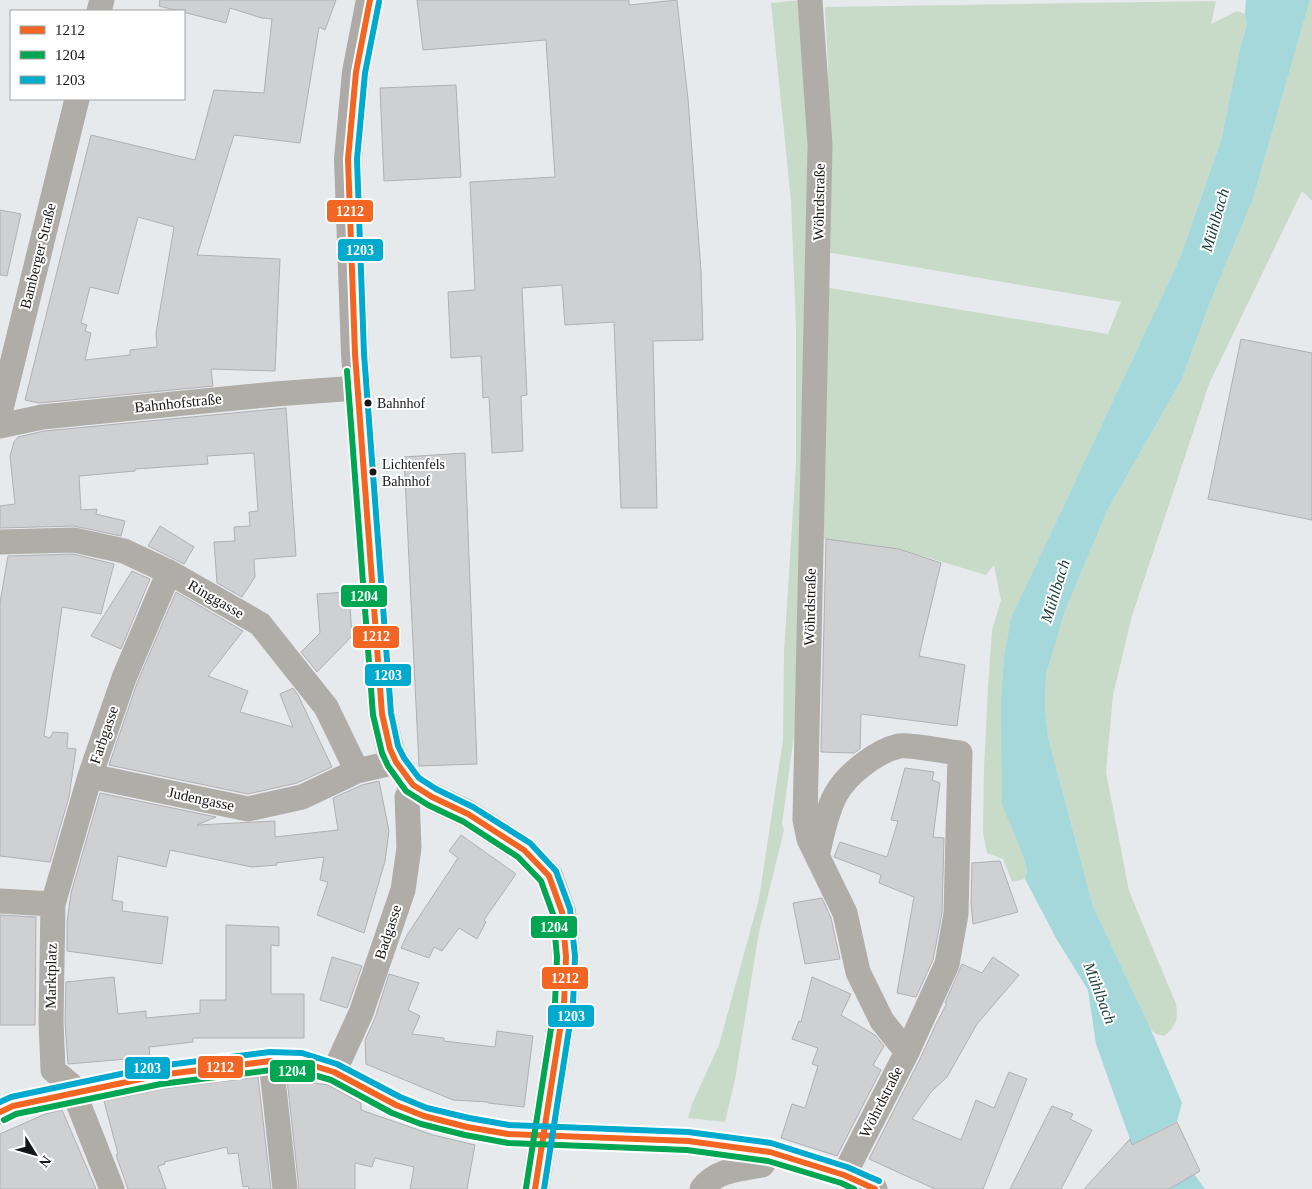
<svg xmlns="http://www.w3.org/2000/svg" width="1312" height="1189" viewBox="0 0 1312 1189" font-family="'Times New Roman',serif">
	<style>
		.green { fill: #c8dac8 }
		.water { fill: #a4d8da }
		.building { fill: #ced0d2; stroke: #aeb0b3; fill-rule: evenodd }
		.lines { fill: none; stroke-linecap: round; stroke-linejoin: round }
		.street-tunnel { stroke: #c7cacd; stroke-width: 25; stroke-dasharray: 25 12; stroke-linecap: butt }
		.street { stroke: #b0aca7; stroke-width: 25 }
		.secondary { stroke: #aeaaa7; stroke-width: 28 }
		.bus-1-casing { stroke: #fff; stroke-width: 10 }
		.bus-2-casing { stroke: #fff; stroke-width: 10 }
		.bus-3-casing { stroke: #fff; stroke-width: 10 }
		.bus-1 { stroke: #f26522; stroke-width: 6 }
		.bus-2 { stroke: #00a651; stroke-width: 6 }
		.bus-3 { stroke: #00a9ce; stroke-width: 6 }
		.bus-dot { fill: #141517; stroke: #fff; stroke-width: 2 }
		.labels { text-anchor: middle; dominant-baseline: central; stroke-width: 4; stroke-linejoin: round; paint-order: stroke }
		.bus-label { font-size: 14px; fill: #141517; stroke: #fff; text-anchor: start }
		.street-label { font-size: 15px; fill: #141517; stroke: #fff }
		.water-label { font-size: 16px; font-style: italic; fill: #163a3b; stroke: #fff }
		.line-badge { stroke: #fff; stroke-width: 2 }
		.badge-label { font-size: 14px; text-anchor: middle; font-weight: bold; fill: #fff }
	</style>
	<rect width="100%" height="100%" fill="#e7eaed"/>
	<path class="green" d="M800,0L807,101L809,315L798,677L794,736L782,824L784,830L759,932L735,1080L725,1122L688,1118L692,1104L719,1045L759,899L783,740L784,652L796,463V327L791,201L771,3Z
		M1310,0H1312V201L1302,191L1209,384L1132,616L1113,695L1106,772L1129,891L1176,1004C1178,1019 1177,1026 1164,1036L1156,1034L1151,1030L1093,906L1048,737L1045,707L1046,675L1065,611L1107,511L1182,379L1209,305L1253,199Z
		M1216,1L1211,24L1237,11L1245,14L1247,25L1241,44L1221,140L1180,258L1011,618L1004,656L1001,699L1008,818L1023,856L1027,870L1025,879L1012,882L1003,859L987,853L983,833L984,768L988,688L992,630L1001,600L994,565L986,575L899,549L824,539L823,287L1108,334L1121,302L826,252L828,68L825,7Z"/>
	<path class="water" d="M1246,0H1310L1253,199L1209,305L1182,379L1107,511L1065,611L1046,675L1045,707L1048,737L1093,906L1151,1030L1182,1103L1177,1121L1132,1145L1096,1044L1088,990L1057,940L1025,879L1027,870L1023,856L1002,804L1001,699L1004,656L1011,618L1180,258L1221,140L1241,44L1247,25L1245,14Z
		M1194,1174L1205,1189H1169Z"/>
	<path class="building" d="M160,0H336L325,30L319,27L300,143L234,135L197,255L280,259L275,371L211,369L213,386L39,403L25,400L91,135L195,160L214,90L264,93L272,19L262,18L230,8L226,23L159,6ZM138,217L174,227L156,333L157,347L130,350V355L85,360L91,333L85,331L87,325L81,323L90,287L118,294Z
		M417,0H629V5L677,0L688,99L701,271L703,340L653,341L657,508H621L614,322L565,325L562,285L522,288L527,395L521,396L523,451L492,453L489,397L483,398L481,356L451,358L448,292L475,290L470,182L555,177L546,40L423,50Z
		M456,85L461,177L384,181L380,88Z
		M0,210L21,214L7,276L0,275Z
		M1241,339L1312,353V520L1208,499Z
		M286,408L296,556L254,559L255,577L242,597L217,583L214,542L235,541L234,527L250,526L249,512L258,511L254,453L207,456L208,464L135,469V471L79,476L81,510L97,509L96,514L125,521L121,536L74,526L0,528V506L15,504L10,456L14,442L18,437L44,431Z
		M465,453L477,764L419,766L404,457Z
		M160,526L194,547L184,564L148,546Z
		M826,539L899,549L941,563L919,656L965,665L957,726L861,714L860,749L854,753L821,752Z
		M73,554L114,564L101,614L62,607L44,736L50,738L53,732L68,733L67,748L76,749L69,797L50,862L0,856V603L8,556Z
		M132,571L150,579L121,649L91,636Z
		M176,592L243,631L208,676L248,691L240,712L293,727L280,694L293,688L298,695L332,767L297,783L248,794L109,765L137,683Z
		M349,592L352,636L317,672L301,652L320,633L317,594Z
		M905,768L934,772L932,780L940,783L933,837L944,838L942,913L933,960L916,997L897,993L914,897L879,883L881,875L834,857L840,842L887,857L898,821L891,820Z
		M379,781L389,831L385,861L364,933L317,915L328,882L320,880L324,857L276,863L277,865L252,867L170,850L166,867L118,856L112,900L123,902L122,911L168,917L162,964L67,951V922L71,893L100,793L216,817L197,825L275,821V837L338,830L333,798L362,785Z
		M461,835L516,874L484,920L486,922L477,939L459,928L442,951L434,947L429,958L401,948L407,935L458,858L449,851Z
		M1000,861L1018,912L973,924L971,903L972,863Z
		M822,898L831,918L840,959L805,964L793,903Z
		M0,915L36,917L35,1025H0Z
		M226,925L279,927V946L271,945V994H304V1038H193V1042L149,1047L150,1057L68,1064L65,1021L66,982L114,977L118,1014L146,1011V1018L200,1013V1000H226Z
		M332,957L362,966L347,1008L320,1000Z
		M993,957L1019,975L977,1024L947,1077L931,1092L912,1119L961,1140L976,1100L994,1108L1009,1072L1027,1079L983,1189H935L869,1159L920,1059L936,1024L947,1003H945L962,964L982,973Z
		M389,974L419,983L408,1010L420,1016L412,1034L444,1038V1041L495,1047L497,1031L533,1036L524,1107L488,1103V1102L453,1100L366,1064L365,1040L375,1018Z
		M812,977L851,994L841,1015L875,1035L884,1046L873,1065L881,1070L837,1156L781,1138L792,1104L805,1108L818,1066L812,1064L818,1048L792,1039L799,1021L801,1022Z
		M258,1077L271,1189H249L248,1186L243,1187L238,1153L228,1154L227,1147L164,1162L165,1164L158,1166L166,1189H128L116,1155L118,1154L104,1101L162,1089Z
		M287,1079L328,1085L361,1103V1110L433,1135L475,1145L467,1189H410L414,1167L375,1158L372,1167L355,1163V1189H299Z
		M1052,1106L1073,1114L1070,1119L1092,1130L1061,1189H1010Z
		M62,1110L96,1189H0V1134L45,1114Z
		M1177,1122L1200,1171L1169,1189H1084L1130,1139L1132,1145Z"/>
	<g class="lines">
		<path class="street-tunnel" d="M528,1134L688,1141"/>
		<path class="street" d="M810,0L820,145L805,820L809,839L845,913L858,972L882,1021L907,1052L844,1175
			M99,11L102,0
			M0,413L77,99
			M0,426L42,417L275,394L357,388
			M0,542L74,540L124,551L169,572L260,624L326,707L357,771
			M90,776L248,809L302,797L357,771L396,762
			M817,856C822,836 826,812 836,794C847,774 877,751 899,746C910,744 947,752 960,753L956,914L947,964L907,1052
			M0,901L53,904L51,1021L53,1070L71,1085L112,1189
			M53,904L90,776L124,678L169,572
			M271,1061L285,1189
			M334,1072L361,1013L403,890L409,848L407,797L413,785
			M0,1112L13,1106L160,1075L271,1061L301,1062L334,1072L396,1105L424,1116L467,1127L508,1134H528
			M688,1141L770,1152L844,1175L875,1189
			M702,1189C716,1170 740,1169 762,1165L770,1152"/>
		<path class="secondary" d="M370,0L356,72L348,159L355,354L382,714L390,749L396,762L413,785L432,797L468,814L524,850L549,876L562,912L566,957L564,1004L535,1189"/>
		<defs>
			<path id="bus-1" d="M370,0L356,72L348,159L355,354L382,714L390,749L396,762L413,785L432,797L468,814L524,850L549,876L562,912L566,957L564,1004L535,1189
				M0,1112L13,1106L160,1075L271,1061L301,1062L334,1072L396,1105L424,1116L467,1127L508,1134L688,1141L770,1152L844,1175L875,1189"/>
			<path id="bus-2" d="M347,371L373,715L382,753L388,766L406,791L428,805L464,822L518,857L541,881L553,914L557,957L555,1003L526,1188
				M4,1120L16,1114L161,1084L271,1070L300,1071L331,1080L392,1113L421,1124L465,1135L508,1143L687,1150L768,1161L841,1183L854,1189"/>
			<path id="bus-3" d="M379,2L365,73L357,159L364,354L391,713L398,746L404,758L419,778L436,789L473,807L530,843L556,871L570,909L575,956L573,1004L544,1189
				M0,1102L11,1097L159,1066L270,1052L302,1053L337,1064L400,1097L427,1108L469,1118L509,1125L688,1132L771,1143L847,1167L879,1181"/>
		</defs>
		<use href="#bus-1" class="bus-1-casing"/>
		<use href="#bus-2" class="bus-2-casing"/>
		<use href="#bus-3" class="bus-3-casing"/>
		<use href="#bus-1" class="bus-1"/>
		<use href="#bus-2" class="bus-2"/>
		<use href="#bus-3" class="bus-3"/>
	</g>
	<g class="bus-dot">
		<circle cx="368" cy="403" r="4.5"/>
		<circle cx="373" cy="472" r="4.5"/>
	</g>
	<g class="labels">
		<g class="bus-label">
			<text x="377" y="403">Bahnhof</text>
			<text x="382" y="464">Lichtenfels<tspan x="382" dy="17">Bahnhof</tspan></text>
		</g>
		<g class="street-label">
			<text transform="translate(819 202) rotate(-89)">Wöhrdstraße</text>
			<text transform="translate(38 256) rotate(-76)">Bamberger Straße</text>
			<text transform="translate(178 403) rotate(-6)">Bahnhofstraße</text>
			<text transform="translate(216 599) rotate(30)">Ringgasse</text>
			<text transform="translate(810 607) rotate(-89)">Wöhrdstraße</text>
			<text transform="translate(104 735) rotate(-71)">Farbgasse</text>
			<text transform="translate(201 799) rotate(12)">Judengasse</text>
			<text transform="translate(388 932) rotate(-72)">Badgasse</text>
			<text transform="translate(51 976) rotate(-89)">Marktplatz</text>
			<text transform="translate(881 1102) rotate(-63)">Wöhrdstraße</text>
		</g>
		<g class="water-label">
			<text transform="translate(1215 220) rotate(-74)">Mühlbach</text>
			<text transform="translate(1055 591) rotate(-73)">Mühlbach</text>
			<text transform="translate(1100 993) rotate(69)">Mühlbach</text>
		</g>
	</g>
	<g class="line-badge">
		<rect x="326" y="199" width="48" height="24" rx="5" fill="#f26522"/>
		<rect x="337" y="238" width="47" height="24" rx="5" fill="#00a9ce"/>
		<rect x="340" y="584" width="48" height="24" rx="5" fill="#00a651"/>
		<rect x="352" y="625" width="48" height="24" rx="5" fill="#f26522"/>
		<rect x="364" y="663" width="48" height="24" rx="5" fill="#00a9ce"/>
		<rect x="530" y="915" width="48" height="24" rx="5" fill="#00a651"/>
		<rect x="541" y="966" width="48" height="24" rx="5" fill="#f26522"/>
		<rect x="547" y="1004" width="48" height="24" rx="5" fill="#00a9ce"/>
		<rect x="197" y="1055" width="47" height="24" rx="5" fill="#f26522"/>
		<rect x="124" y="1056" width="47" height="24" rx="5" fill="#00a9ce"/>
		<rect x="269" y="1059" width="47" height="24" rx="5" fill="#00a651"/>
	</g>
	<g class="badge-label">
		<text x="350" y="216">1212</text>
		<text x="360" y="255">1203</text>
		<text x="364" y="601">1204</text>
		<text x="376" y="641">1212</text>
		<text x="388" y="680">1203</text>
		<text x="554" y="932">1204</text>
		<text x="565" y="983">1212</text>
		<text x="571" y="1021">1203</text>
		<text x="220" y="1072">1212</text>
		<text x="147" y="1073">1203</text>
		<text x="292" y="1076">1204</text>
	</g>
	<rect x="10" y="10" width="175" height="90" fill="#ffffff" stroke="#a1a1a2"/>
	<rect x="20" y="26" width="25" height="8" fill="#f26522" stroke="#a1a1a2"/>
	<text x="55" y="35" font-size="15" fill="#141517">1212</text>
	<rect x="20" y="51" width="25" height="8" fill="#00a651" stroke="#a1a1a2"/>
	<text x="55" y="60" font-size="15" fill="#141517">1204</text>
	<rect x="20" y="76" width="25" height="8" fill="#00a9ce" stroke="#a1a1a2"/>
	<text x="55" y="85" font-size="15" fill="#141517">1203</text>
	<g transform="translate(35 1154) rotate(127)" stroke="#ffffff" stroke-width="4" paint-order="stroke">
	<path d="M0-4L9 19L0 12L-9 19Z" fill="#141517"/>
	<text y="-8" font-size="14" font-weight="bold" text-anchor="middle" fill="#141517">N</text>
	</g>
</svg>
